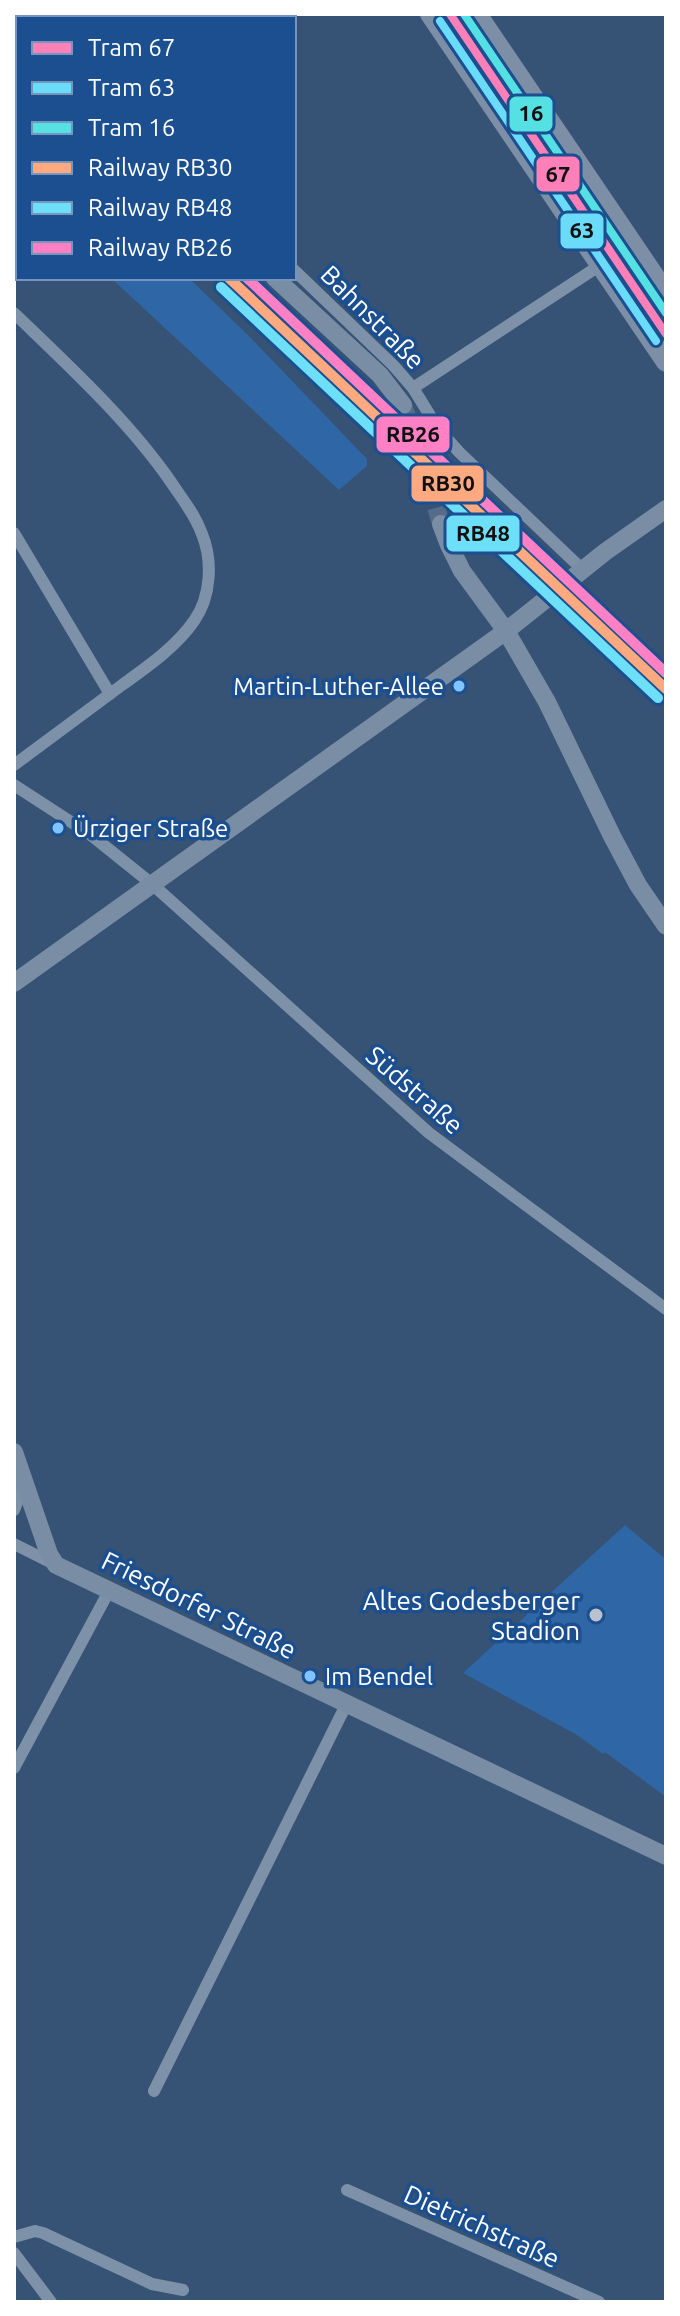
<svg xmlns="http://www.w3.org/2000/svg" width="680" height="2316" viewBox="0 0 680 2316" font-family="Ubuntu,sans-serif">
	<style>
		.green { fill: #2f66a5 }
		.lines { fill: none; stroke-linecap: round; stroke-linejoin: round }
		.secondary-tunnel { stroke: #546c89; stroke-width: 18; stroke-dasharray: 18 9; stroke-linecap: butt }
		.street { stroke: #7d92a8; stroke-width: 12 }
		.secondary { stroke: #798da4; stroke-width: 18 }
		.primary { stroke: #7d8ea7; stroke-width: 20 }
		.rail-1-casing { stroke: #1b4f8f; stroke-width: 16 }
		.rail-2-casing { stroke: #1b4f8f; stroke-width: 16 }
		.rail-3-casing { stroke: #1b4f8f; stroke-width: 16 }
		.rail-1 { stroke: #ffa980; stroke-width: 10 }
		.rail-2 { stroke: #6ddff8; stroke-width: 10 }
		.rail-3 { stroke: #ff80c5; stroke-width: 10 }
		.tram-1-casing { stroke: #1b4f8f; stroke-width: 14 }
		.tram-2-casing { stroke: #1b4f8f; stroke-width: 14 }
		.tram-3-casing { stroke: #1b4f8f; stroke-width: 14 }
		.tram-1 { stroke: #ff80b8; stroke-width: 8 }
		.tram-2 { stroke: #6bdbfa; stroke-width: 8 }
		.tram-3 { stroke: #55e1e3; stroke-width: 8 }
		.bus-dot { fill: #80c4ff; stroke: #1b4f8f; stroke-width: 3 }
		.poi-dot { fill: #b9c2ce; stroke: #1b4f8f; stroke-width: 3 }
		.labels { text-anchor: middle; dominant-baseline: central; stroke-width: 7; stroke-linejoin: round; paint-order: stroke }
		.bus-label { font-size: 24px; fill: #fff; stroke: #1b4f8f; text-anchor: start }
		.street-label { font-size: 26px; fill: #fff; stroke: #1b4f8f }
		.poi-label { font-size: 26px; fill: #fff; stroke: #1b4f8f; text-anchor: end }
		.line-badge { stroke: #1b4f8f; stroke-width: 3 }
		.pale-badge-label { font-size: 22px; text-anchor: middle; font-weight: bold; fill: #111 }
	</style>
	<rect width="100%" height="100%" fill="#365274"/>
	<path class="green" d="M438,14H446L536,147L530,151Z
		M462,14H469L552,137L546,140Z
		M14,127L18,132V201L14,197Z
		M556,144L666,304V316L551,148Z
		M111,278H189L251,338L367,459V466L339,490Z
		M625,1525L663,1557L666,1555V1797L605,1752L603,1754L577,1735L463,1673Z"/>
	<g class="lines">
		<path class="secondary-tunnel" d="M403,405L422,460L441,524"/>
		<path class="street" d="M294,270L393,365L413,388L439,430L460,453L583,570
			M14,313C68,365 128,420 171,482C182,499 195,514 202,534C213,561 211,597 194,621C176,647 147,667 122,685C86,712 50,738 14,765
			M413,388L599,266
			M14,533L110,694
			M14,785L91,835L152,884L429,1133L666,1309
			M14,1510L20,1495L22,1481
			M14,1544L54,1564
			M14,1768L109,1591
			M154,2091L346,1705
			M347,2190L599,2302
			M14,2237L35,2231L43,2233L152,2284L183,2290
			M14,2253L51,2302"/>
		<path class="secondary" d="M18,14L22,18
			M275,278L380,375L403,405
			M441,524L449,545L462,571L506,631L547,702L612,836L638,885L666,926
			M14,983L506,631L605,552L666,509
			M14,1452L49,1554L56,1565L666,1856"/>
		<path class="primary" d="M430,14L666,362
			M477,14L666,293"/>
		<defs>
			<path id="rail-1" d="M229,278L666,689"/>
			<path id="rail-2" d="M221,287L658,698"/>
			<path id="rail-3" d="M247,278L666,673"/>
		</defs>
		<use href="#rail-1" class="rail-1-casing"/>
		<use href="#rail-2" class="rail-2-casing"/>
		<use href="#rail-3" class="rail-3-casing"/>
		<use href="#rail-1" class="rail-1"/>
		<use href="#rail-2" class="rail-2"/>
		<use href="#rail-3" class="rail-3"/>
		<defs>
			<path id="tram-1" d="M450,14L666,334"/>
			<path id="tram-2" d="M440,21L656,341"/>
			<path id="tram-3" d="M464,14L666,313"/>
		</defs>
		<use href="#tram-1" class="tram-1-casing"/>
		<use href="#tram-2" class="tram-2-casing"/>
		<use href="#tram-3" class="tram-3-casing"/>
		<use href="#tram-1" class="tram-1"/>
		<use href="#tram-2" class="tram-2"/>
		<use href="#tram-3" class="tram-3"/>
	</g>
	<g class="bus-dot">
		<circle cx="459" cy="686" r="7"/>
		<circle cx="58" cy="828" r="7"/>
		<circle cx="310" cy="1676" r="7"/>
	</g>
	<circle class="poi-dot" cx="596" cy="1615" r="8"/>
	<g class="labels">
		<g class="bus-label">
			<text x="444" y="686" text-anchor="end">Martin-Luther-Allee</text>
			<text x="73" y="828">Ürziger Straße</text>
			<text x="325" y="1676">Im Bendel</text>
		</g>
		<g class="street-label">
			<text transform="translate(373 317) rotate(45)">Bahnstraße</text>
			<text transform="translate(415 1090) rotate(41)">Südstraße</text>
			<text transform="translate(199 1605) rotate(26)">Friesdorfer Straße</text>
			<text transform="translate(482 2226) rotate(24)">Dietrichstraße</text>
		</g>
		<g class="poi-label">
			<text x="580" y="1600">Altes Godesberger<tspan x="580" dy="30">Stadion</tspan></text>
		</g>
	</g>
	<g class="line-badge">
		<rect x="508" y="95" width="46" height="38" rx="8" fill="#55e1e3"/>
		<rect x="535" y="155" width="46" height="38" rx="8" fill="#ff80b8"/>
		<rect x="559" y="212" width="46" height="38" rx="8" fill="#6bdbfa"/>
		<rect x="375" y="415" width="76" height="39" rx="8" fill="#ff80c5"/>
		<rect x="410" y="464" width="75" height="39" rx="8" fill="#ffa980"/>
		<rect x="445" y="514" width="76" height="39" rx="8" fill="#6ddff8"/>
	</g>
	<g class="pale-badge-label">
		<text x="531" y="121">16</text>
		<text x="558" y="182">67</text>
		<text x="582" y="238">63</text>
		<text x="413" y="442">RB26</text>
		<text x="448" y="491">RB30</text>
		<text x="483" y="541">RB48</text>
	</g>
	<rect width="680" height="2316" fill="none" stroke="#ffffff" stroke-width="32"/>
	<rect x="16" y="16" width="280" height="264" fill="#1b4f8f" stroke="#7695bc" stroke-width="2"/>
	<rect x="32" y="42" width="40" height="12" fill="#ff80b8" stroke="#7695bc" stroke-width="2"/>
	<text x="88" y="56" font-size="24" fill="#ffffff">Tram 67</text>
	<rect x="32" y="82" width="40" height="12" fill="#6bdbfa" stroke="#7695bc" stroke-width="2"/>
	<text x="88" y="96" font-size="24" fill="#ffffff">Tram 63</text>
	<rect x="32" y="122" width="40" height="12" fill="#55e1e3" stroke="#7695bc" stroke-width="2"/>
	<text x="88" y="136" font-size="24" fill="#ffffff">Tram 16</text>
	<rect x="32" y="162" width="40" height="12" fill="#ffa980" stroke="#7695bc" stroke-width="2"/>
	<text x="88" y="176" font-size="24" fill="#ffffff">Railway RB30</text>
	<rect x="32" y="202" width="40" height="12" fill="#6ddff8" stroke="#7695bc" stroke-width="2"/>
	<text x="88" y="216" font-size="24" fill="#ffffff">Railway RB48</text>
	<rect x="32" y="242" width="40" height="12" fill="#ff80c5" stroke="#7695bc" stroke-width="2"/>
	<text x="88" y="256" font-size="24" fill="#ffffff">Railway RB26</text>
</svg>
